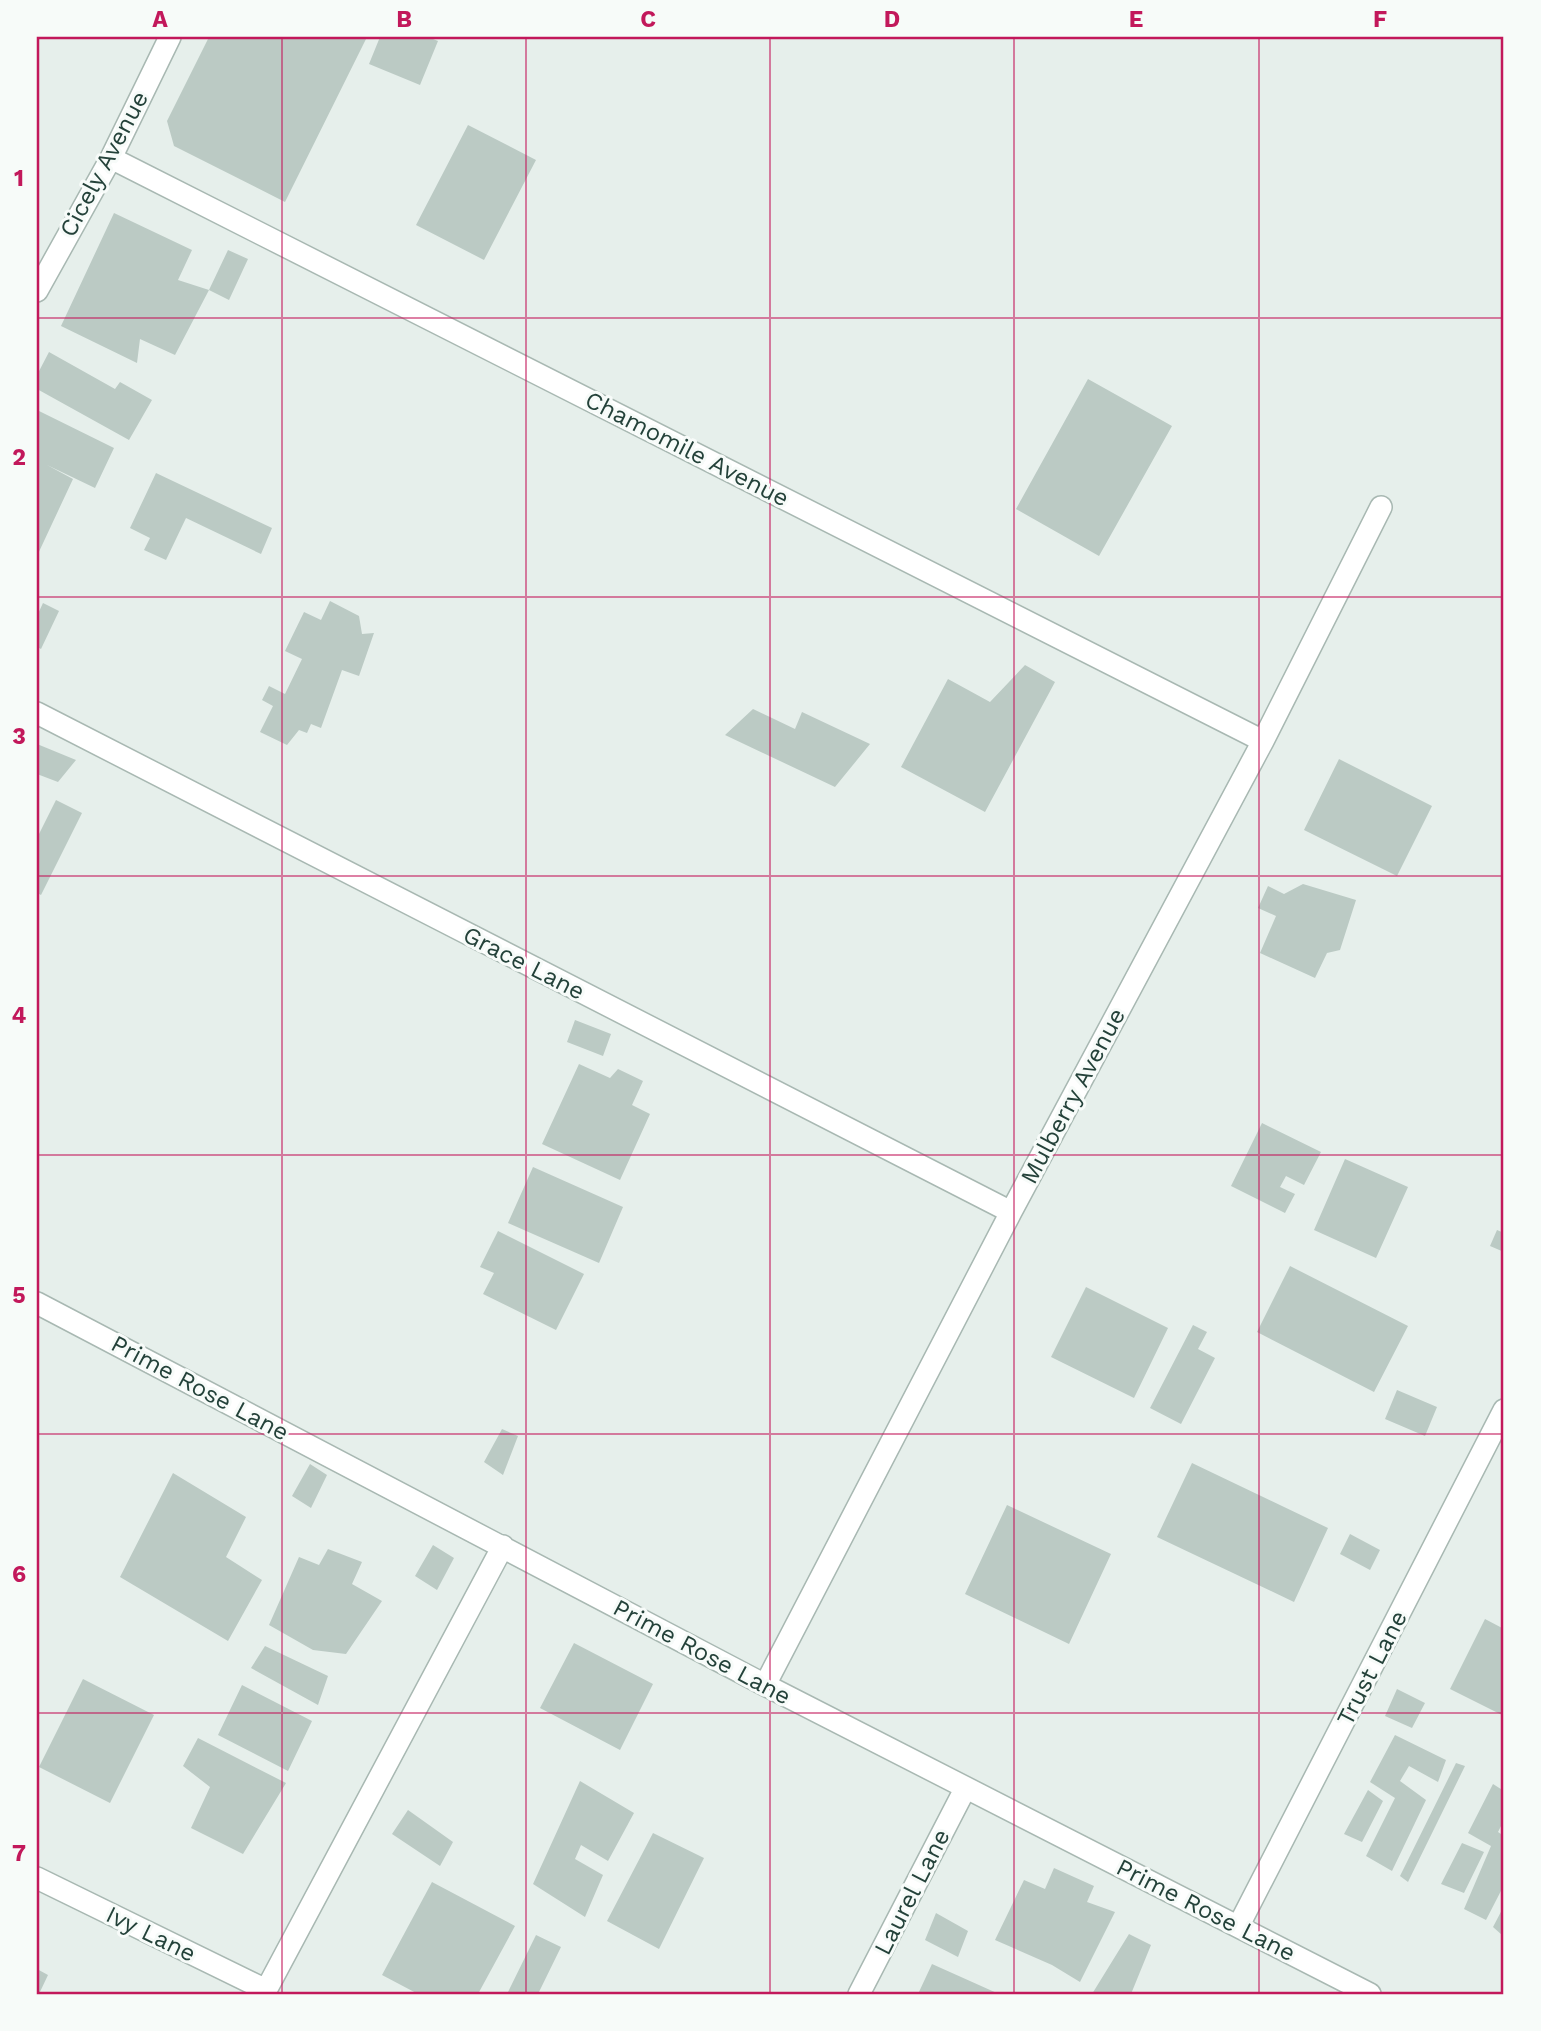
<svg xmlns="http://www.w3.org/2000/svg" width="1541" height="2031" viewBox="0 0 1541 2031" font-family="'Work Sans',sans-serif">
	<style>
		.building { fill: #bbcac4 }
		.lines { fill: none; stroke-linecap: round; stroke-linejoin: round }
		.minor-casing { stroke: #a8b8b2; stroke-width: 24 }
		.minor { stroke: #fff; stroke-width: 21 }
		.grid { fill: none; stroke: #c2185b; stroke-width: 2; stroke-opacity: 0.55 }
		.labels { text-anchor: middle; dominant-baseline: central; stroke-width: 6; stroke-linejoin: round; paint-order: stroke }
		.street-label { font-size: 24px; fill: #24423a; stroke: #f7fbf9 }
		.neatline { fill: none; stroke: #c2185b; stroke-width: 2.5 }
		.grid-label { font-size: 23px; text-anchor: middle; font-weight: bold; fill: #c2185b }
	</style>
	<rect width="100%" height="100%" fill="#e6efeb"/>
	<path class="building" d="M209,37H367L285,202L174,146L167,121Z
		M380,37H428L438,41L420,85L369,64Z
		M468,125L536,160L484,260L416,225Z
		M114,213L192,250L178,280L209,290L175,355L140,339L137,363L61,326Z
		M228,250L248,259L229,300L209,290Z
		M49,352L115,389L120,382L152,400L129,440L37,389V375Z
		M1088,379L1172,426L1099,556L1016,509Z
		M37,410L114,448L95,488L47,465L73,479L37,556Z
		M156,473L272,528L261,554L186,518L166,560L144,550L150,538L130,528Z
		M330,601L359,616L362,634L374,633L359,676L342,670L321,728L311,724L307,733L299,730L287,745L260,732L273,706L262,700L269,686L285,694L302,659L285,651L304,612L321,620Z
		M43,603L59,611L41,649L37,647V616Z
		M1025,665L1055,682L985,812L901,767L948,679L990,702Z
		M753,709L795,729L802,712L870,744L835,787L725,735Z
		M37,744L76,760L58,782L37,774Z
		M1339,759L1432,806L1397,876L1304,830Z
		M56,800L82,813L41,895L37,893V838Z
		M1303,884L1356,900L1340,950L1327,953L1315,978L1260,953L1276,916L1258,908L1268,886L1284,894Z
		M575,1020L611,1034L603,1056L567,1042Z
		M579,1064L610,1078L618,1069L643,1081L632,1105L650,1114L620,1180L542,1144Z
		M1262,1123L1321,1152L1304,1185L1286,1176L1280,1187L1295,1194L1285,1213L1231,1186Z
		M1345,1159L1408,1187L1376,1258L1314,1230Z
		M533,1167L623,1207L599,1263L508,1223Z
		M1497,1230L1504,1233V1252L1490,1246Z
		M498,1231L584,1274L556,1330L483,1294L494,1273L480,1267Z
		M1290,1266L1408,1326L1374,1392L1257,1332Z
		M1086,1287L1168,1328L1134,1398L1051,1357Z
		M1193,1325L1207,1332L1198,1349L1215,1358L1181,1424L1150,1408Z
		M1397,1390L1437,1407L1425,1436L1385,1419Z
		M502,1429L518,1436L503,1475L484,1462Z
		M1192,1463L1328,1528L1294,1602L1157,1537Z
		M310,1464L327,1475L311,1508L292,1496Z
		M173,1473L246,1517L226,1557L262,1580L228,1641L120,1577Z
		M1007,1505L1111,1554L1069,1644L965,1594Z
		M1350,1534L1380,1550L1370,1570L1340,1554Z
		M433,1545L454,1558L437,1590L415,1576Z
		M328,1549L362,1562L352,1584L382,1601L346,1654L313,1650L269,1625L299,1557L319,1565Z
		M1485,1619L1504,1629V1716L1450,1689Z
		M574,1643L653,1684L620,1750L540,1708Z
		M265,1646L328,1676L318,1705L251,1668Z
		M83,1679L154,1715L110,1803L39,1767Z
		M242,1685L312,1721L288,1771L218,1735Z
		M1397,1689L1425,1703L1412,1728L1385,1716Z
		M1395,1735L1446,1760L1438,1782L1409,1766L1400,1781L1426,1800L1392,1871L1366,1856L1395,1798L1370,1782Z
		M198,1738L286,1783L243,1854L191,1828L210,1787L183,1766Z
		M1456,1763L1465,1766L1408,1882L1400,1876Z
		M580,1781L634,1813L608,1861L581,1845L575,1859L603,1875L585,1917L533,1884Z
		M1493,1784L1504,1791V1820L1498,1832L1504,1836V1885L1486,1920L1464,1909L1491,1846L1468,1833Z
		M1368,1790L1383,1801L1362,1842L1344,1834Z
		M408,1810L453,1842L440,1866L392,1834Z
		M653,1833L704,1858L659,1949L607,1921Z
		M1462,1843L1484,1852L1464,1893L1441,1884Z
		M1054,1868L1094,1886L1087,1902L1115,1912L1080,1982L1052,1965L995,1940L1024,1880L1045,1889Z
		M432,1882L515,1926L478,1994H418L382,1975Z
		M1504,1906V1931L1502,1935L1493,1927Z
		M936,1913L968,1931L958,1957L925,1940Z
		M1129,1934L1151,1945L1131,1994H1092Z
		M536,1935L561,1947L538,1994H507Z
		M932,1964L999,1994H918Z
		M37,1969L48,1975L39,1994H37Z"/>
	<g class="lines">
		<defs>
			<path id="minor" d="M111,158L1263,741
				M37,291L111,158L170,37
				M37,713L1011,1212
				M37,1303L765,1685L1370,1994
				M765,1685L1011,1212L1263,741L1381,507
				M37,1878L266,1990
				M1239,1925L1504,1410
				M264,1994L503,1546
				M859,1994L965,1789"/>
		</defs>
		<use href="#minor" class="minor-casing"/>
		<use href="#minor" class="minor"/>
	</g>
	<path class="grid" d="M282,37V1994M526,37V1994M770,37V1994M1014,37V1994M1259,37V1994M37,318H1504M37,597H1504M37,876H1504M37,1155H1504M37,1434H1504M37,1713H1504"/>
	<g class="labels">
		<g class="street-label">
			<text transform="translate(104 164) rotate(-62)">Cicely Avenue</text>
			<text transform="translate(687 449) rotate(27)">Chamomile Avenue</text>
			<text transform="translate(524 963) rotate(27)">Grace Lane</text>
			<text transform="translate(1073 1096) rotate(-62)">Mulberry Avenue</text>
			<text transform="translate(200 1388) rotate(28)">Prime Rose Lane</text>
			<text transform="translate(702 1652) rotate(28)">Prime Rose Lane</text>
			<text transform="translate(1372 1668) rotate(-63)">Trust Lane</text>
			<text transform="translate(912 1892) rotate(-63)">Laurel Lane</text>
			<text transform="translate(1206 1910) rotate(27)">Prime Rose Lane</text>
			<text transform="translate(151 1934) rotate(26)">Ivy Lane</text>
		</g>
	</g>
	<rect width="1541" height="2031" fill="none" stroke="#f7fbf9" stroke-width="77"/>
	<rect x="38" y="38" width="1464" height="1955" class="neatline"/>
	<g class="grid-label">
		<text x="160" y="27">A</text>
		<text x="404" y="27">B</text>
		<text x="648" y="27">C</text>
		<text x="892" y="27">D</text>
		<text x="1136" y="27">E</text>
		<text x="1380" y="27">F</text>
		<text x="19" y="186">1</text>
		<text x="19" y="465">2</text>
		<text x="19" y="744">3</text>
		<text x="19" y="1023">4</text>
		<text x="19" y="1303">5</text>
		<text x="19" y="1582">6</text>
		<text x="19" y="1861">7</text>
	</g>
</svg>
